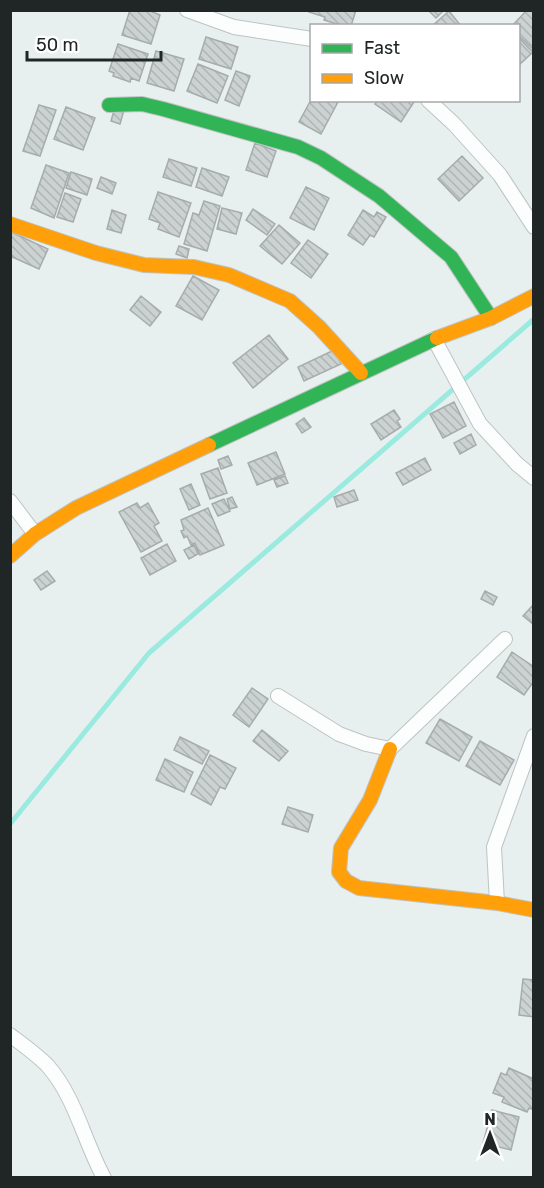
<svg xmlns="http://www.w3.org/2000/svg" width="544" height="1188" viewBox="0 0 544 1188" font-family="Rubik,sans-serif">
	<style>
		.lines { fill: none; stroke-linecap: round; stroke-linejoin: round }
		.stream { stroke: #9aeae0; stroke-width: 5 }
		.building { fill: url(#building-back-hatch); stroke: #a6acab; stroke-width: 1.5 }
		.street-casing { stroke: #bec3c3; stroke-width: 16 }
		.fast-casing { stroke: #bec3c3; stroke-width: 16 }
		.slow-casing { stroke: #bec3c3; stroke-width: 16 }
		.street { stroke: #fcfdfd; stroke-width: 14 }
		.fast { stroke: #30b455; stroke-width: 14 }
		.slow { stroke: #ff9f0a; stroke-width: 14 }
	</style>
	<defs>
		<pattern id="building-back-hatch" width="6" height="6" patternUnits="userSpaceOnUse" patternTransform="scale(1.5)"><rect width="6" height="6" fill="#ccd2d2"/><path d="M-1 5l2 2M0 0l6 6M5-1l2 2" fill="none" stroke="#afb4b4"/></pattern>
	</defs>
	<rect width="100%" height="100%" fill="#e8f0ef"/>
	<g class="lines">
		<path class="stream" d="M10,824L149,653L534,319"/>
	</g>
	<path class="building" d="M130,10H148L160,15L151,44L122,35Z
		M310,10H356L351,26H343L324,20L325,17L309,12Z
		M428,10H444L436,18Z
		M527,10H534V50L518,35V26H512Z
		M449,11L461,26H432Z
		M206,37L238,47L231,69L199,59Z
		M518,37L533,52L520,64L518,63Z
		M118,44L148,54L139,81L131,78L130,82L113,76L114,73L109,71Z
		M156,51L184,59L174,91L147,83Z
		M198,64L228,76L217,103L187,91Z
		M236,71L250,76L239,106L225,100Z
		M312,98V100H339L321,134L299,122Z
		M378,100H411L414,102L401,122L375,104Z
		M39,105L56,110L40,156L23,151Z
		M66,107L95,118L83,150L54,139Z
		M115,107L124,110L120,124L111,121Z
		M255,143L276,151L267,177L246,170Z
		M462,156L483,178L459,201L438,179Z
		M169,159L197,168L191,186L163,177Z
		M46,165L69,173L54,218L31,208Z
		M202,168L229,177L222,196L196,187Z
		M71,172L92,179L87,195L66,188Z
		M101,177L116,183L112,194L97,188Z
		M306,187L329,198L314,230L290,218Z
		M158,192L191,203L179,237L158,229L160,223L149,219Z
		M65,193L81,199L73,222L57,217Z
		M204,201L220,206L207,251L184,244L193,213L199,215Z
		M222,208L242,213L236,234L217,229Z
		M253,209L275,224L267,235L246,220Z
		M112,210L126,215L121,233L107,229Z
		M363,210L374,217L377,212L386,217L374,237L370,235L363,245L348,235Z
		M279,225L300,243L282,264L260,246Z
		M11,232L48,249L39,269L10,256Z
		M308,240L328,254L311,278L291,263Z
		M179,246L189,249L187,258L176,254Z
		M193,276L219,290L202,320L176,306Z
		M141,296L161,312L150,326L130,310Z
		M269,335L288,359L253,388L233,363Z
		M334,350L341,364L304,381L298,367Z
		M454,402L466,426L443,438L430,414Z
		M394,410L400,419L397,421L401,427L381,440L371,424Z
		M304,418L311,427L302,433L296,424Z
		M471,434L476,445L460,454L454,443Z
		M276,452L285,474L257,485L248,463Z
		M228,456L232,465L221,469L218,460Z
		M425,458L431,470L403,485L396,473Z
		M218,468L227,493L210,499L201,474Z
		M285,476L288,483L277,487L274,480Z
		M191,484L200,505L189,510L180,489Z
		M354,490L358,500L337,507L334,497Z
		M232,497L237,507L230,509L227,499Z
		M224,499L230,511L218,516L212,504Z
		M137,503L140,508L148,503L159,523L154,526L162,541L141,552L119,512Z
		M208,508L224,545L200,555L195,543L191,545L187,536L184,538L181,531L184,530L181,520Z
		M167,544L176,561L150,575L141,558Z
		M194,545L198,554L189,559L184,550Z
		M47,571L55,581L41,590L34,580Z
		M485,591L497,597L493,605L481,599Z
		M534,604V625L523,616Z
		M512,652L534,667V681L524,695L497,677Z
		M252,688L268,699L249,727L233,715Z
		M440,719L472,737L459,761L426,743Z
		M262,730L288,751L279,761L253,741Z
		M180,737L209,751L202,764L174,750Z
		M480,741L514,760L500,785L466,766Z
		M210,755L236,768L225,789L220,787L211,805L191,794Z
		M165,759L193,772L184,792L156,780Z
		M288,807L313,815L308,832L282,824Z
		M523,979L534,980V1017L519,1015Z
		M509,1068L534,1079V1110L529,1108L527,1112L502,1102L504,1097L493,1093L501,1073L506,1075Z
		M492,1110L519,1117L511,1150L483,1143Z"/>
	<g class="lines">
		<defs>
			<path id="street" d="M187,10L234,27L312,39
				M428,100L454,124L500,175L534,227
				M434,339L480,424L517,464L534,478
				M10,501L35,534
				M278,696L339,734L366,744L390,749L505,639
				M497,903L494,847L534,736
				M10,1035C22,1044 36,1054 47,1065C75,1096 84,1141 104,1178"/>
			<path id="fast" d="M109,105L142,104L163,109L298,147L321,158L379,196L451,257L491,318
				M209,445L437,338"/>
			<path id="slow" d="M10,224L96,253L144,265L194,267L229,275L290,301L319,327L361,373
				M437,338L491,318L534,296
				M10,556L35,534L76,508L209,445
				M390,749L370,800L341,848L339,872L346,881L359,888L497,903L534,910"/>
		</defs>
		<use href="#street" class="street-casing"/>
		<use href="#fast" class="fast-casing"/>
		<use href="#slow" class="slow-casing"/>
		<use href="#street" class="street"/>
		<use href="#fast" class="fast"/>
		<use href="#slow" class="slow"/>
	</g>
	<rect width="544" height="1188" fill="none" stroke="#202625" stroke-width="24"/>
	<rect x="310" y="24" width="210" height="78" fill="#ffffff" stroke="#a6a8a8" stroke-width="1.5"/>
	<rect x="322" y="44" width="30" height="9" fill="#30b455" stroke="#a6a8a8" stroke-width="1.5"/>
	<text x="364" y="54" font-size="18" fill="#202625">Fast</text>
	<rect x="322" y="74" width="30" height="9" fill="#ff9f0a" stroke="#a6a8a8" stroke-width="1.5"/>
	<text x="364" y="84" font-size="18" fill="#202625">Slow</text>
	<g transform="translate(490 1134)" stroke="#ffffff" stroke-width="4.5" paint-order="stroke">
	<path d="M0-4.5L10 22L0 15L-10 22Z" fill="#202625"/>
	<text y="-9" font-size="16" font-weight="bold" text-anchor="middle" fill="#202625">N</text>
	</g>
	<path d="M27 51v9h134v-9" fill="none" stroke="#202625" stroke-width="3"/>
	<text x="36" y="51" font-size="18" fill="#202625" stroke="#ffffff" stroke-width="4.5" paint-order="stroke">50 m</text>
</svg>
